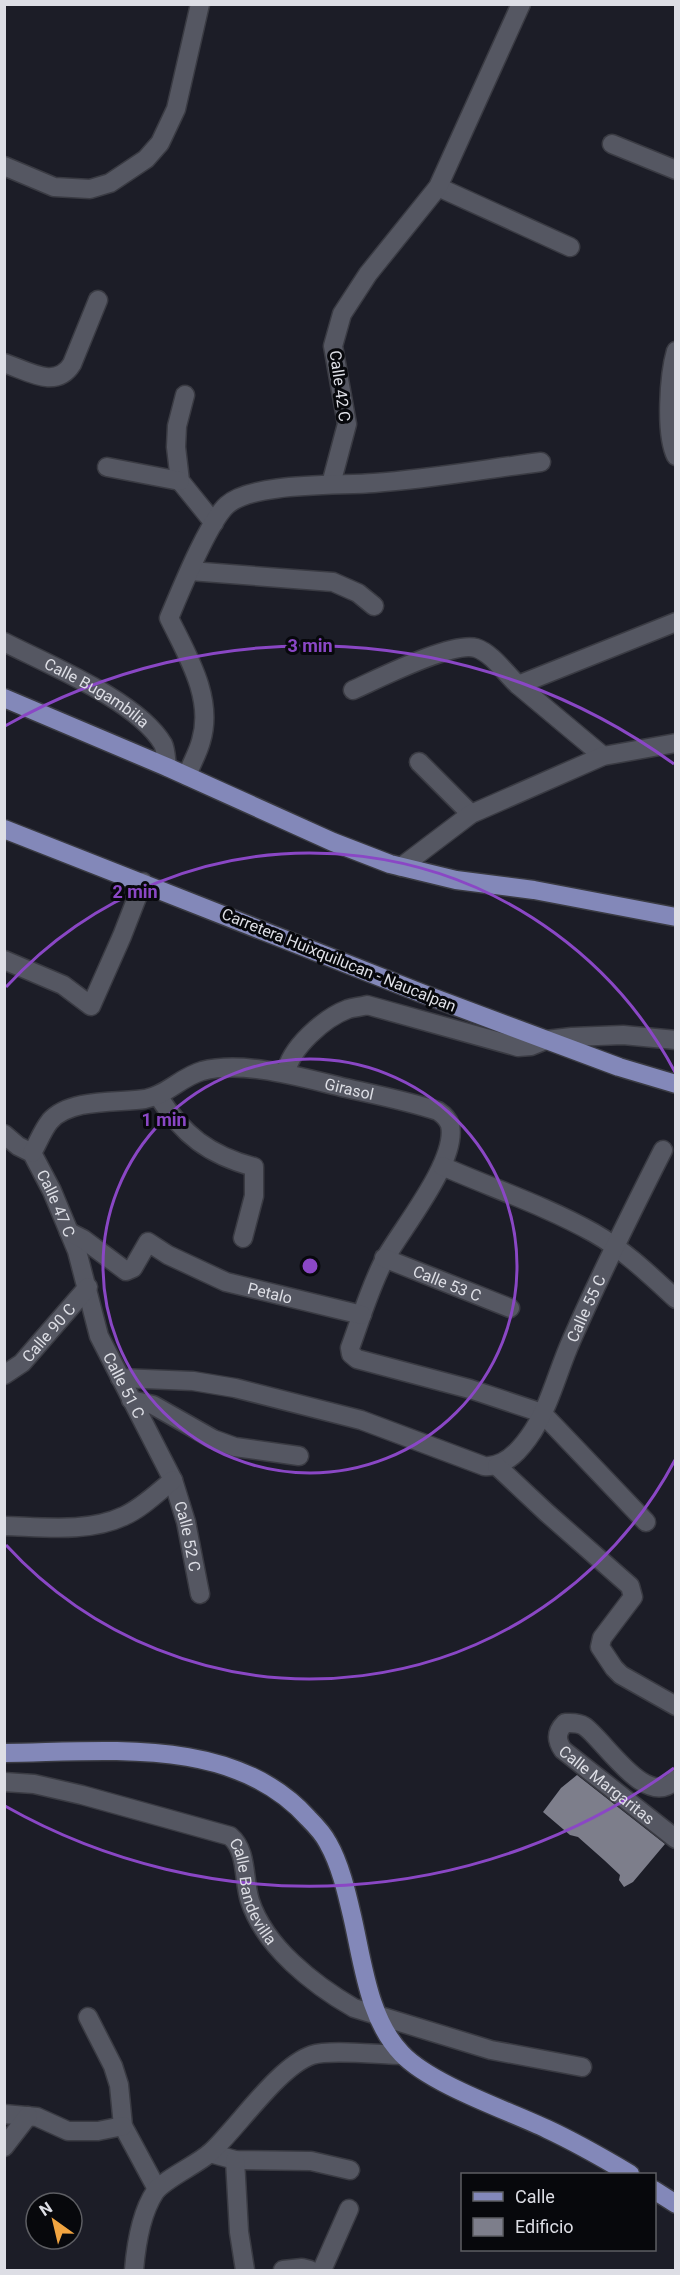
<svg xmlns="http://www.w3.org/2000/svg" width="680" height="2275" viewBox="0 0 680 2275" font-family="Roboto,sans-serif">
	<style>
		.building { fill: #7d7e8b }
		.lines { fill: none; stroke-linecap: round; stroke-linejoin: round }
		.minor-casing { stroke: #3a3b43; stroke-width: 21 }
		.major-casing { stroke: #3a3b43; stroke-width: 21 }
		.minor { stroke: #555762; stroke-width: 18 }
		.major { stroke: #8388b9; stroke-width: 18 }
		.ring { fill: none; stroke: #8a47c5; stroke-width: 3 }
		.labels { text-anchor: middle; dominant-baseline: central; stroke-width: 6; stroke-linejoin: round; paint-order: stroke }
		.street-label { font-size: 16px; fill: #dddee5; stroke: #07080c }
		.centre { fill: #8a47c5; stroke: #07080c; stroke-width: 3 }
		.ring-label { font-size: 18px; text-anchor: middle; font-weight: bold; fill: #8a47c5; stroke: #07080c; stroke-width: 6; stroke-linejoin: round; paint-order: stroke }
	</style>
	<rect width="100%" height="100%" fill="#1c1d27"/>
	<path class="building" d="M577,1775L665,1844L633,1882L624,1887L619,1880L620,1875L604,1860L578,1837L570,1835L543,1812L561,1788Z"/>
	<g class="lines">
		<defs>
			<g id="minor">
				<path d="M612,144L676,170"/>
				<path d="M4,166L54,187L90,189L110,183L146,159L160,143L176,109L200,4"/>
				<path d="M438,187L570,247"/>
				<path d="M676,351C669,375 665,434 676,456"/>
				<path d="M4,363C28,371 56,390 72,364L98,300"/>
				<path d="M185,395L177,426L176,447L180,481L214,523"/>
				<path d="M107,467L180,481"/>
				<path d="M331,484L347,424L333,346L342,314L368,274L438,187L521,4"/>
				<path d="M190,571L333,582L358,593L374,606"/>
				<path id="s1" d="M4,642C49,665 138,701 163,744C166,750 166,760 167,767"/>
				<path d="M353,690C378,679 452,641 476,648C492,653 506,674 518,685"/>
				<path d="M603,756L518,685L676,622"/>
				<path d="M419,762L471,814"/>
				<path d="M187,776C191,764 198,753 201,741C214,698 187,655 169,618C180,592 208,522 227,505C253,482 338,486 374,483C430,479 486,469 541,462"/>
				<path d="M401,867L471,814L603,756L676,743"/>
				<path d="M4,960L63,985L91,1006L122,936L143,882"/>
				<path d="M286,1073C290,1048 324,1018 348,1009C354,1007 361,1007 367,1005L518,1047L531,1046L546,1040L572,1037L623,1035L676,1040"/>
				<path d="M158,1096C183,1135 209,1155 254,1167V1196L243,1238"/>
				<path id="s2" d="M4,1134L18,1146L32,1153L52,1191L77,1251L99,1336L173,1480L186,1522L200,1594"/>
				<path id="s3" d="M32,1153C38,1143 42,1131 50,1121C70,1098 118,1103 145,1099C167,1095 181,1077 202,1071C245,1060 303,1078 346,1088C377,1095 408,1101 438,1111C444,1115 448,1119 450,1125C458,1160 403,1227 386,1257C372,1281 360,1321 350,1348L351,1354L357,1359L470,1389L542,1413L646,1522"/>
				<path d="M442,1166C492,1188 546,1206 594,1233C624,1250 650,1275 676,1299"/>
				<path id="s4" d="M69,1232L83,1239L126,1271L133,1268L148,1242L168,1255L226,1282L362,1315"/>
				<path id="s5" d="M384,1258L510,1308"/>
				<path id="s6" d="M4,1375L22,1363L88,1287"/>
				<path id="s7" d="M120,1378L193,1381L235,1388L361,1420L484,1466C506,1468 522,1448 533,1431C551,1402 558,1370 572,1339C600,1275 631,1213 663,1150"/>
				<path d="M131,1400L153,1405L213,1439L235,1447L299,1456"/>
				<path d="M497,1466L547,1513L630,1586L633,1597L602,1638L600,1647L614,1668L621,1675L676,1706"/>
				<path d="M4,1526C43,1527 88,1533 124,1516C142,1508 158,1492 173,1480"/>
				<path id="s8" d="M676,1779C647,1812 604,1739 584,1726C578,1722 571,1723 565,1723C556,1732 556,1740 563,1750L676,1839"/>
				<path id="s9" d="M4,1782L34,1784L82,1795L230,1836C248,1851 243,1880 250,1901C265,1947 314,1985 354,2008L491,2050L582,2067"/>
				<path d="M88,2017L113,2066L119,2085L123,2126L157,2189"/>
				<path d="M4,2114L37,2117L68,2131H98L123,2126"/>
				<path d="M4,2147L28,2116"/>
				<path d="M210,2153L235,2160L311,2161L350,2170"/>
				<path d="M235,2160L239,2232L245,2270"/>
				<path d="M134,2270C136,2246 141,2213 155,2192C165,2178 197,2165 211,2152C238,2127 279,2066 312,2055C331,2049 380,2055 403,2055"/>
				<path d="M283,2270L302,2268L310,2270"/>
				<path d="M322,2270L349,2209"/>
			</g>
			<path id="major" d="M4,698L167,767L333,842L390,864L456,880L534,890L676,917
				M4,829L426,995L619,1067L676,1084
				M4,1753C105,1752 234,1735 308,1818C315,1825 323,1833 328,1843C341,1866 347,1894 353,1920C363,1964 369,2020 402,2054C432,2085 507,2110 547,2129C575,2142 603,2158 630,2174
				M654,2190L676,2204"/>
		</defs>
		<use href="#minor" class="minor-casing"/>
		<use href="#major" class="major-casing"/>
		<use href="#minor" class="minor"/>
		<use href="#major" class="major"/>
	</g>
	<g class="ring">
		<circle cx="310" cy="1266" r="207"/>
		<path d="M675 1460A413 413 0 0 1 6 1545M6 987A413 413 0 0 1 675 1072"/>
		<path d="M674 1768A620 620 0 0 1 5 1806M5 726A620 620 0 0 1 674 764"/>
	</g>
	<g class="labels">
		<g class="street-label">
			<text transform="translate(340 386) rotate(82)">Calle 42 C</text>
			<text stroke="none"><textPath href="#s1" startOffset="106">Calle Bugambilia</textPath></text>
			<text transform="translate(339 960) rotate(22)">Carretera Huixquilucan - Naucalpan</text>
			<text stroke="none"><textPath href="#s3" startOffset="350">Girasol</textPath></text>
			<text stroke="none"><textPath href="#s2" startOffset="90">Calle 47 C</textPath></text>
			<text stroke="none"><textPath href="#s5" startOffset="68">Calle 53 C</textPath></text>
			<text stroke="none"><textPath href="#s4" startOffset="240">Petalo</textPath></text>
			<text stroke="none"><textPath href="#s7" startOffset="574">Calle 55 C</textPath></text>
			<text stroke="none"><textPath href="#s6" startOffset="62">Calle 90 C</textPath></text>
			<text stroke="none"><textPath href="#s2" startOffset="285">Calle 51 C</textPath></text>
			<text stroke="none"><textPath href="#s2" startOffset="450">Calle 52 C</textPath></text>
			<text stroke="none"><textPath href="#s8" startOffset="224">Calle Margaritas</textPath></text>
			<text stroke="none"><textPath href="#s9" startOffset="294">Calle Bandevilla</textPath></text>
		</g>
	</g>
	<circle cx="310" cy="1266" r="9" class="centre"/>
	<g class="ring-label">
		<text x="310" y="652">3 min</text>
		<text x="135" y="898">2 min</text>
		<text x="164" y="1126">1 min</text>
	</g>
	<rect width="680" height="2275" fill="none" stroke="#dddee5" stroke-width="12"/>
	<rect x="461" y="2173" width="195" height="78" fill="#07080c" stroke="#5d5e63" stroke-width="1.5"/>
	<rect x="473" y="2192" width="30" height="9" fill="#8388b9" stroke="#5d5e63" stroke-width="1.5"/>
	<text x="515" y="2203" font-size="18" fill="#dddee5">Calle</text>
	<rect x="473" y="2218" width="30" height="18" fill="#7d7e8b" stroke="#5d5e63" stroke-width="1.5"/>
	<text x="515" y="2233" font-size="18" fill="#dddee5">Edificio</text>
	<g transform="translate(54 2221) rotate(326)"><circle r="28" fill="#07080c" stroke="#5d5e63" stroke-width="1.5"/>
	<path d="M0-4.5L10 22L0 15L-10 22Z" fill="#f2a541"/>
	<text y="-9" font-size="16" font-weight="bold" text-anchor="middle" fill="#dddee5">N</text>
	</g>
</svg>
